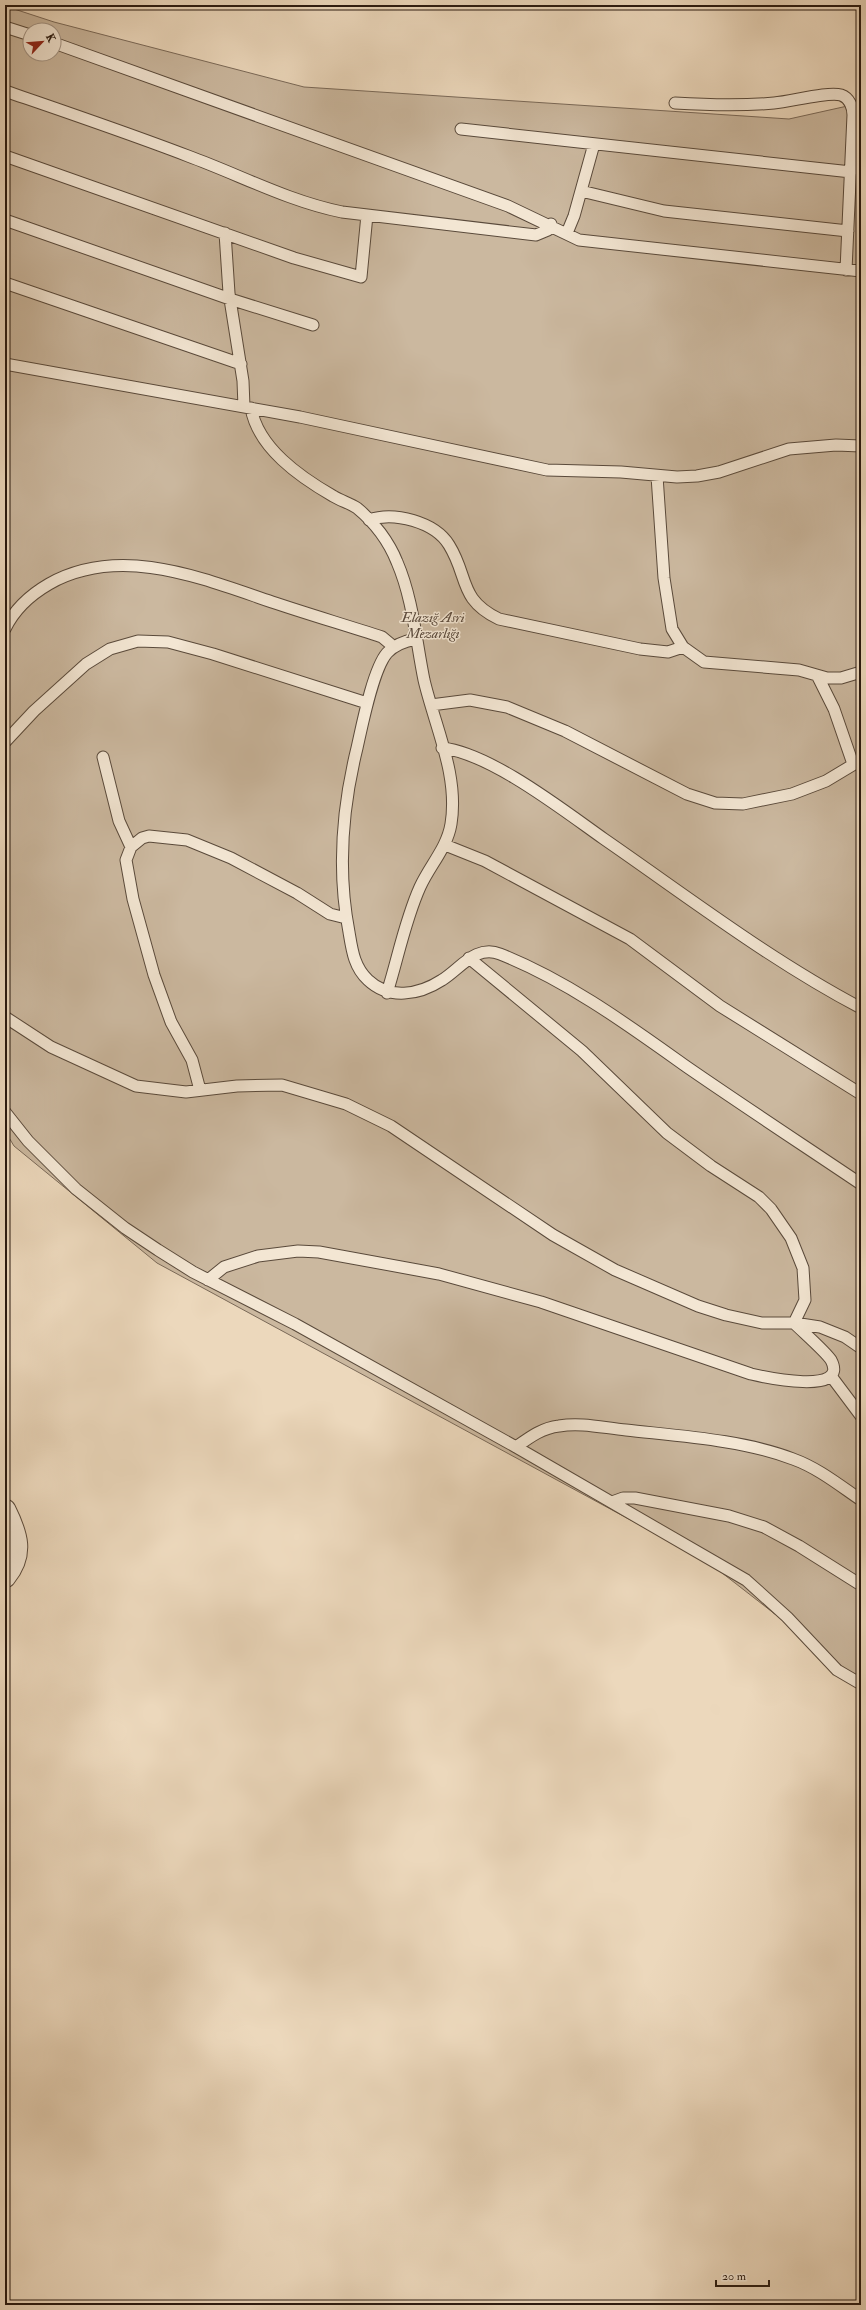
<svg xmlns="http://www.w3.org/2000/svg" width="866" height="2310" viewBox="0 0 866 2310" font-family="'IM FELL Double Pica',serif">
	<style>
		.green { fill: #cbb89f; stroke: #7a6958; fill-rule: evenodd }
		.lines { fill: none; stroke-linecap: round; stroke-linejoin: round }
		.lane-casing { stroke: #5a4a3b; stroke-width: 13 }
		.street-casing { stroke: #5a4a3b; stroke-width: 23 }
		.lane { stroke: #f3e6d3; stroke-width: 11 }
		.street { stroke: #f3e6d3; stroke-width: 21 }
		.labels { text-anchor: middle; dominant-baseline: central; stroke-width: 3; stroke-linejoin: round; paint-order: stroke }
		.park-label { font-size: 14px; font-style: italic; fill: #5a493b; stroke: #f3e6d3 }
	</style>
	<rect width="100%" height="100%" fill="#ecd8bc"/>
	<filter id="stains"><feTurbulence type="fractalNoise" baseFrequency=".005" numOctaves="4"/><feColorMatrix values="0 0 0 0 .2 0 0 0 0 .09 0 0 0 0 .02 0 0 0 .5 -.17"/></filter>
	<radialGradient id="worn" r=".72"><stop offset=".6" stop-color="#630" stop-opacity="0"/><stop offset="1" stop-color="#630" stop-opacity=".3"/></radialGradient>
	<path class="green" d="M5,6L54,22L304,87L789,119L861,103V1681L708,1562L157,1263L14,1146L5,1131ZM30,30H54V54H30Z"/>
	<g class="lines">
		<defs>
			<path id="lane" d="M5,27L30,35
				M54,43L508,206L579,240L861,271
				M5,91C66,112 128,133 188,156C240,175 288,201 342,212L536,235L548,230L551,224
				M675,103C708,105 741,106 774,103C790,102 828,91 841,95C850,98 853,108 853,115L846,270
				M461,129L851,172
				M5,156L294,258L361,277L367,215
				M581,191L664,211L848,231
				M5,220L230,299L313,325
				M225,233L229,293L243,381L244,407
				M567,233L574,216L594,144
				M5,283L241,364
				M5,364L300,417L547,470L621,472L677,477L697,476L719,472L789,449L836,445L861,446
				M251,408C258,448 300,477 333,496C341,501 350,503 357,508C374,522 389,542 397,562C413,599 416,641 424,680C435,727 459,775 451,824C447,848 430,865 420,887C405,920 398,958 387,993
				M657,476L664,578L672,629L683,647L704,662L799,670L827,678H841L861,672
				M369,520C394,511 435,522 449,545C469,577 458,599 499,619L640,649L668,652L683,647
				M5,629C14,610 30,595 49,584C120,544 201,578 272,602C308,614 345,625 382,637L394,647
				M416,639C405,641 395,644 387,653C373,669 362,726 357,748C342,809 337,870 349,932C352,950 354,967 368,980C389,1000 419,995 442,980C460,969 476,944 500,954C568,981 628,1025 687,1067C745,1107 803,1145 861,1184
				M818,677L834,709L853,764
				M431,705L470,700L507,707L565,731L687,794L715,803L743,804L792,794L826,781L861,760
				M5,742L34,711L86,664L110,649L138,641L168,642L213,654L367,703
				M442,748C490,753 563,810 604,839C688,897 770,960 861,1008
				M103,757L119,821L131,847
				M445,845L485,861L630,939L720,1006L861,1094
				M5,1017L51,1047L136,1086L186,1092L237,1086L282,1085L346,1104L391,1126L553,1235L615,1270L698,1306L726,1315L762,1323H794L820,1327L845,1337L861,1348
				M200,1090L192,1060L171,1022L154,975L133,899L126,860L131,847L142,838L149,836L187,840L231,858L297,893L330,914L346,918
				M5,1112L28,1141L76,1189L125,1228L158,1250L193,1272L295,1324L516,1447L746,1580L787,1617L837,1670L861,1684
				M208,1280L224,1267L258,1256L298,1251L319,1252L439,1274L541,1302L751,1374C764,1377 850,1396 831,1360C826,1352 803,1332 794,1323L805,1300L803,1268L791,1238L771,1209L759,1197L711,1166L667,1133L582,1051L469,958
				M831,1376L861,1416
				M516,1447C530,1437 542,1428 559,1426C581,1422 604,1428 626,1430C679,1436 744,1440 793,1459C818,1468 839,1485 861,1500
				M612,1502L623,1498H635L729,1516L764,1527L799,1546L861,1585"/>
			<path id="street" d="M5,1510C17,1534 24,1554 5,1577"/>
		</defs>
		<use href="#lane" class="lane-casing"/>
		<use href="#street" class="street-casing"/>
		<use href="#lane" class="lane"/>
		<use href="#street" class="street"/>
	</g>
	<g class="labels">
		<g class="park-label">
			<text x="433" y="617">Elazığ Asri<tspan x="433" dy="16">Mezarlığı</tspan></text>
		</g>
	</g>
	<rect width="866" height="2310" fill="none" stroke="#ecd8bc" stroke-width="20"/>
	<rect x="6" y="6" width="854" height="2298" fill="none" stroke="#2a1a10" stroke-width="2"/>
	<rect x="10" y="10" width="846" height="2290" fill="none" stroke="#2a1a10"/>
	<g transform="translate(42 42) rotate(64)"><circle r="19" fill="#f3e6d3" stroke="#a39485"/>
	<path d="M0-3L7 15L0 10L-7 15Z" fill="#8f2418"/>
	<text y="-6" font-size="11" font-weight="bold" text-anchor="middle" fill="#2a1a10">K</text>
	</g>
	<path d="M716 2280v6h53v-6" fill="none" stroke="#2a1a10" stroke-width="2"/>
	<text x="722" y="2280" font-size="12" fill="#2a1a10" stroke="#f3e6d3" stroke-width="3" paint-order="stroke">20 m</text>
	<rect width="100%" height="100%" filter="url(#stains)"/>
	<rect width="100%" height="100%" fill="url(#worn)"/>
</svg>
